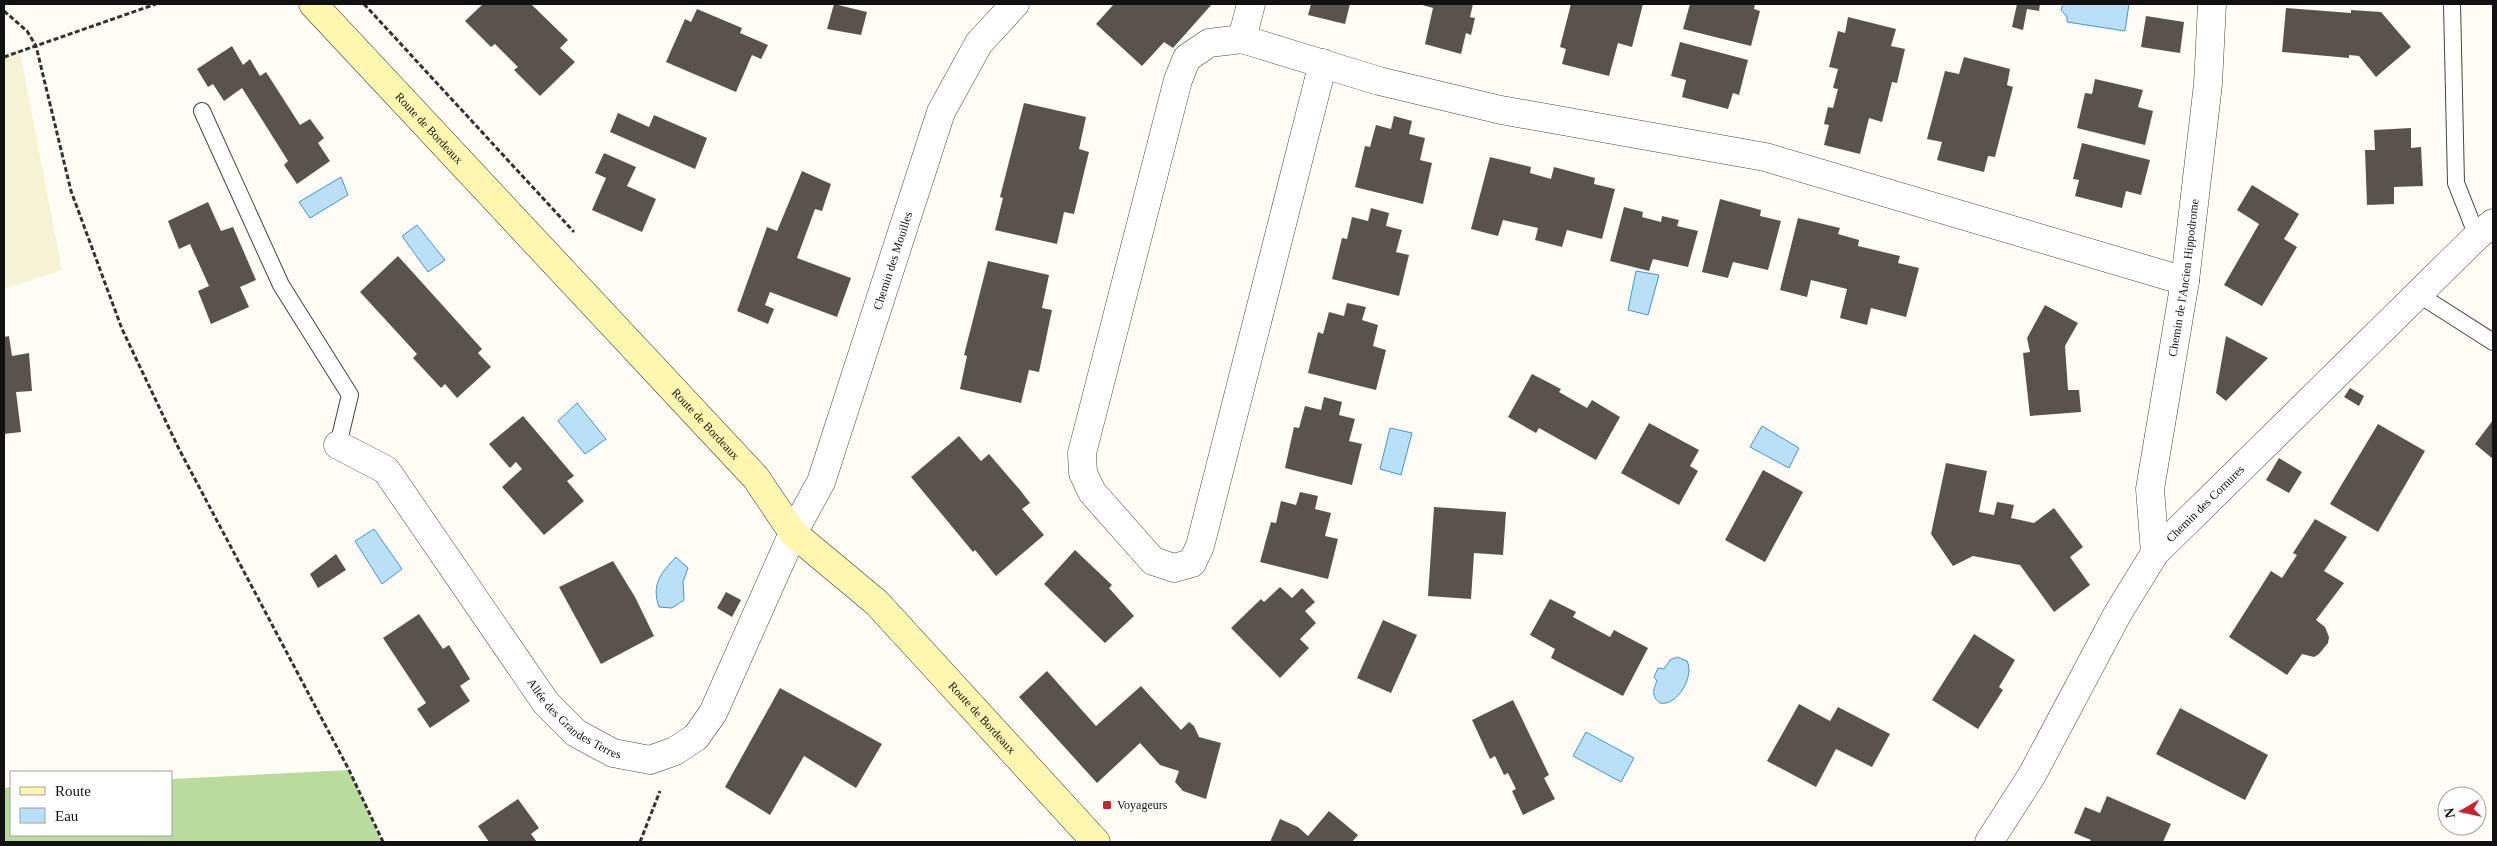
<svg xmlns="http://www.w3.org/2000/svg" width="2497" height="846" viewBox="0 0 2497 846" font-family="'Times New Roman',serif">
	<style>
		.farmland { fill: #f6f3d4 }
		.forest { fill: #b9dc9c }
		.water { fill: #b9e0f7; stroke: #3f96cf }
		.building { fill: #5a524d }
		.lines { fill: none; stroke-linecap: round; stroke-linejoin: round }
		.lane-casing { stroke: #444; stroke-width: 18 }
		.street-casing { stroke: #444; stroke-width: 29 }
		.secondary-casing { stroke: #333; stroke-width: 29 }
		.path { stroke: #333; stroke-width: 3; stroke-dasharray: 5 2.5; stroke-linecap: butt }
		.lane { stroke: #fff; stroke-width: 16 }
		.street { stroke: #fff; stroke-width: 28 }
		.secondary { stroke: #fff6b0; stroke-width: 28 }
		.poi-dot { fill: #c4262e; stroke: #fff; stroke-width: 2 }
		.labels { text-anchor: middle; dominant-baseline: central; stroke-width: 5; stroke-linejoin: round; paint-order: stroke }
		.street-label { font-size: 12px; fill: #111; stroke: #fff }
		.poi-label { font-size: 12px; fill: #111; stroke: #fff; text-anchor: start }
	</style>
	<rect width="100%" height="100%" fill="#fffdf5"/>
	<path class="farmland" d="M20,52L62,270L4,289V58Z"/>
	<path class="forest" d="M349,770L381,842H4V788L11,787V835H171V779Z"/>
	<path class="water" d="M2063,4H2129L2125,31L2067,22V17L2061,10Z
		M341,177L348,195L310,218L299,202Z
		M417,225L445,260L428,272L402,236Z
		M1636,271L1659,275L1648,315L1628,310Z
		M577,403L606,439L585,454L558,421Z
		M1762,426L1799,448L1789,468L1750,447Z
		M1390,428L1412,433L1401,475L1380,469Z
		M374,529L402,569L382,584L355,541Z
		M676,557L688,568L683,582L684,600L672,608L659,607C651,584 661,573 676,557Z
		M1677,657L1687,661C1695,676 1677,707 1660,703C1651,696 1653,690 1657,681L1654,677L1658,668L1664,669L1670,660Z
		M1586,732L1634,758L1621,782L1573,756Z"/>
	<path class="building" d="M483,4H531L568,40L560,48L575,62L540,96L514,70L518,67L495,44L491,47L465,21Z
		M834,4L867,12L861,35L827,29Z
		M1114,4H1212L1173,48L1164,42L1142,66L1096,24Z
		M1311,4H1350L1345,24L1308,15Z
		M1419,4H1473L1470,17L1475,18L1471,35L1466,33L1461,54L1425,44L1433,8Z
		M1571,4H1643L1632,47L1618,43L1609,76L1562,64L1566,49L1560,47Z
		M1690,4H1755L1754,9L1760,11L1751,46L1683,29Z
		M2017,4H2040L2039,11L2027,9L2023,30L2012,27Z
		M2286,8L2351,13V10L2381,12L2411,47L2376,77L2359,56L2349,55V58L2282,52Z
		M697,9L742,28L740,33L768,45L761,59L752,55L736,92L666,62L685,19L691,22Z
		M2146,16L2184,22L2180,53L2141,47Z
		M1848,17L1896,29L1891,46L1905,49L1897,83L1892,82L1882,122L1869,118L1860,154L1824,145L1829,125L1824,124L1828,107L1833,108L1838,89L1833,88L1838,69L1829,67L1838,31L1845,33Z
		M1680,42L1748,60L1739,95L1733,93L1728,109L1682,97L1686,80L1671,76Z
		M232,46L243,65L250,59L260,76L266,72L300,125L310,119L324,138L318,143L330,161L297,184L284,165L288,161L242,88L224,101L213,84L208,87L197,69Z
		M1964,57L2010,69L2007,85L2013,87L1995,157L1988,156L1984,172L1937,160L1942,142L1927,139L1945,71L1959,74Z
		M2095,79L2143,90L2138,107L2153,111L2145,145L2077,128L2085,93L2092,94Z
		M1024,103L1086,117L1079,149L1089,152L1074,214L1064,212L1057,244L995,230L1003,198L1000,197Z
		M618,113L649,127L654,115L707,138L695,169L610,132Z
		M1394,116L1412,121L1409,134L1425,138L1420,160L1432,163L1423,204L1355,187L1365,146L1370,147L1376,125L1391,129Z
		M2411,128V148L2421,147L2423,186L2394,187V204L2367,205L2365,150H2375L2374,130Z
		M2082,143L2150,160L2141,195L2126,191L2122,208L2075,196L2079,180L2073,179Z
		M604,153L636,167L627,186L656,199L642,232L592,210L606,178L595,173Z
		M1490,157L1531,167L1530,173L1551,179L1554,167L1595,178L1594,184L1615,189L1602,239L1567,230L1562,247L1535,240L1538,228L1503,220L1498,236L1471,229Z
		M802,171L831,184L822,211L815,209L797,258L851,278L837,317L770,292L765,305L774,309L768,324L737,311L767,227L777,231Z
		M2252,185L2299,214L2284,239L2297,247L2262,306L2224,285L2259,224L2237,210Z
		M1720,199L1761,210L1760,216L1781,221L1768,270L1733,262L1728,278L1702,272Z
		M208,202L221,231L233,227L256,280L240,287L249,307L211,324L198,291L209,286L190,244L179,249L168,221Z
		M1624,207L1643,212L1642,217L1661,222L1662,216L1679,220L1677,226L1698,231L1688,267L1653,259L1649,271L1610,261Z
		M1371,208L1389,213L1386,226L1402,230L1396,252L1409,255L1399,296L1332,279L1342,238L1347,239L1352,217L1368,221Z
		M1798,218L1840,228L1838,234L1859,240L1858,246L1900,256L1898,263L1919,268L1906,317L1871,308L1867,325L1840,318L1847,289L1811,280L1807,297L1780,290Z
		M398,256L482,349L478,353L491,367L457,398L445,384L441,388L413,358L417,354L360,292Z
		M988,261L1049,275L1042,308L1052,310L1039,372L1029,370L1021,403L960,389L967,356L964,355Z
		M1347,303L1366,307L1362,320L1378,325L1373,346L1386,350L1376,390L1308,373L1318,332L1323,334L1329,312L1344,316Z
		M2045,305L2078,323L2065,346L2068,390H2079L2081,412L2030,416L2023,353L2030,352L2027,338Z
		M9,336L12,356L29,353L32,391L16,392L21,432L4,434V337Z
		M2226,336L2268,358L2226,401L2216,393Z
		M1532,374L1561,389L1559,392L1587,408L1592,400L1620,417L1596,460L1539,428L1536,433L1508,417Z
		M2350,388L2364,396L2359,406L2344,397Z
		M1324,397L1342,402L1339,415L1355,419L1349,441L1362,444L1352,485L1285,468L1294,427L1299,428L1305,406L1321,410Z
		M523,416L574,476L567,481L584,501L544,535L502,487L522,469L516,462L510,468L489,444Z
		M2493,420V459L2475,444Z
		M1649,423L1699,450L1690,466L1698,471L1679,505L1621,473Z
		M2378,424L2425,451L2378,532L2330,504Z
		M959,436L981,461L989,454L1020,490L1030,503L1022,509L1044,535L996,576L975,550L973,552L911,477Z
		M2279,458L2302,472L2289,493L2266,480Z
		M1946,463L1987,471L1979,512L1994,515L1997,502L2014,505L2011,518L2034,523L2054,508L2083,547L2070,557L2090,585L2054,612L2020,565L1973,556L1953,566L1931,534Z
		M1763,470L1803,492L1765,562L1725,540Z
		M1300,492L1318,496L1315,509L1331,513L1325,536L1338,539L1328,579L1260,562L1271,522L1276,523L1281,501L1296,505Z
		M1434,507L1506,512L1503,555L1474,553L1471,599L1428,596Z
		M2315,519L2347,537L2324,571L2344,583L2316,620L2325,627L2329,637L2328,643L2319,654L2314,657L2302,654L2287,675L2229,637L2271,571L2282,578L2297,555L2293,553Z
		M1075,550L1112,585L1109,588L1134,616L1105,643L1044,584Z
		M336,554L346,570L318,588L310,574Z
		M613,561L635,597L654,636L601,664L559,587Z
		M1280,587L1292,598L1302,588L1315,602L1305,611L1316,623L1300,639L1309,648L1280,678L1231,628L1261,599L1264,602Z
		M726,592L741,600L732,617L717,608Z
		M1550,599L1576,612L1573,617L1610,637L1614,630L1648,648L1623,696L1551,658L1555,649L1530,635Z
		M419,614L443,649L449,645L470,679L460,686L470,701L430,728L417,709L426,703L383,638Z
		M1383,620L1417,635L1391,693L1357,678Z
		M1974,634L2015,660L1999,687L2003,690L1978,729L1932,700Z
		M1047,671L1096,726L1141,686L1181,730L1189,722L1194,726L1199,737L1221,743L1206,799L1183,791L1175,782L1179,771L1160,765L1140,743L1097,783L1019,697Z
		M780,688L882,744L856,788L804,756L770,815L725,787Z
		M1513,700L1549,775L1544,778L1555,799L1523,815L1512,791L1516,789L1508,773L1504,775L1495,756L1490,759L1472,720Z
		M1799,704L1830,721L1838,707L1890,734L1872,767L1836,749L1816,787L1767,761Z
		M2180,708L2268,755L2245,800L2156,754Z
		M2107,796L2171,824L2163,842H2089L2091,840L2074,833L2085,807L2100,813Z
		M518,799L539,828L531,834L537,842H489L478,826Z
		M1329,811L1358,835L1352,842H1270L1280,819L1298,827L1308,836Z"/>
	<g class="lines">
		<defs>
			<path id="lane" d="M2452,4L2456,183L2477,236
				M202,111L281,285L350,395L338,445
				M2418,294L2493,342"/>
			<g id="street">
				<path d="M1251,4L1242,39L1379,81L1501,110L1765,157L2185,281"/>
				<path d="M1242,39L1209,43L1187,58L1178,80L1082,453L1083,473L1092,492L1153,561L1174,568L1192,563L1200,546L1323,63"/>
				<path id="s1" d="M338,445L386,470L546,703L576,733L613,753L650,760L675,751L696,737L713,713L793,533L821,482L941,112L979,43L1015,4"/>
				<path id="s2" d="M2155,553L2150,489L2185,281L2208,84L2212,4"/>
				<path id="s3" d="M1989,842L2032,775L2118,613L2155,553L2477,236L2493,223"/>
			</g>
			<g id="secondary">
				<path id="s4" d="M313,4L756,478L793,533L877,603L1096,842"/>
			</g>
		</defs>
		<use href="#lane" class="lane-casing"/>
		<use href="#street" class="street-casing"/>
		<use href="#secondary" class="secondary-casing"/>
		<path class="path" d="M364,4L574,232
			M4,11L27,31L36,46L71,191L122,329L179,449L349,770L383,842
			M4,57L156,4
			M640,842L660,791"/>
		<use href="#lane" class="lane"/>
		<use href="#street" class="street"/>
		<use href="#secondary" class="secondary"/>
	</g>
	<rect class="poi-dot" x="1102" y="800" width="10" height="10" rx="2.5"/>
	<g class="labels">
		<g class="street-label">
			<text stroke="none"><textPath href="#s4" startOffset="170">Route de Bordeaux</textPath></text>
			<text stroke="none"><textPath href="#s1" startOffset="1028">Chemin des Mouilles</textPath></text>
			<text stroke="none"><textPath href="#s2" startOffset="278">Chemin de l'Ancien Hippodrome</textPath></text>
			<text stroke="none"><textPath href="#s4" startOffset="575">Route de Bordeaux</textPath></text>
			<text stroke="none"><textPath href="#s3" startOffset="404">Chemin des Cornures</textPath></text>
			<text stroke="none"><textPath href="#s1" startOffset="369">Allée des Grandes Terres</textPath></text>
			<text stroke="none"><textPath href="#s4" startOffset="980">Route de Bordeaux</textPath></text>
		</g>
		<g class="poi-label">
			<text x="1117" y="805">Voyageurs</text>
		</g>
	</g>
	<rect width="2497" height="846" fill="none" stroke="#111111" stroke-width="10"/>
	<rect x="10" y="771" width="162" height="65" fill="#ffffff" stroke="#a0a0a0"/>
	<rect x="20" y="787" width="25" height="8" fill="#fff6b0" stroke="#a0a0a0"/>
	<text x="55" y="796" font-size="15" fill="#111111">Route</text>
	<rect x="20" y="808" width="25" height="15" fill="#b9e0f7" stroke="#a0a0a0"/>
	<text x="55" y="821" font-size="15" fill="#111111">Eau</text>
	<g transform="translate(2462 811) rotate(261)"><circle r="24" fill="#ffffff" stroke="#a0a0a0"/>
	<path d="M0-4L9 19L0 12L-9 19Z" fill="#c4262e"/>
	<text y="-8" font-size="14" font-weight="bold" text-anchor="middle" fill="#111111">N</text>
	</g>
</svg>
